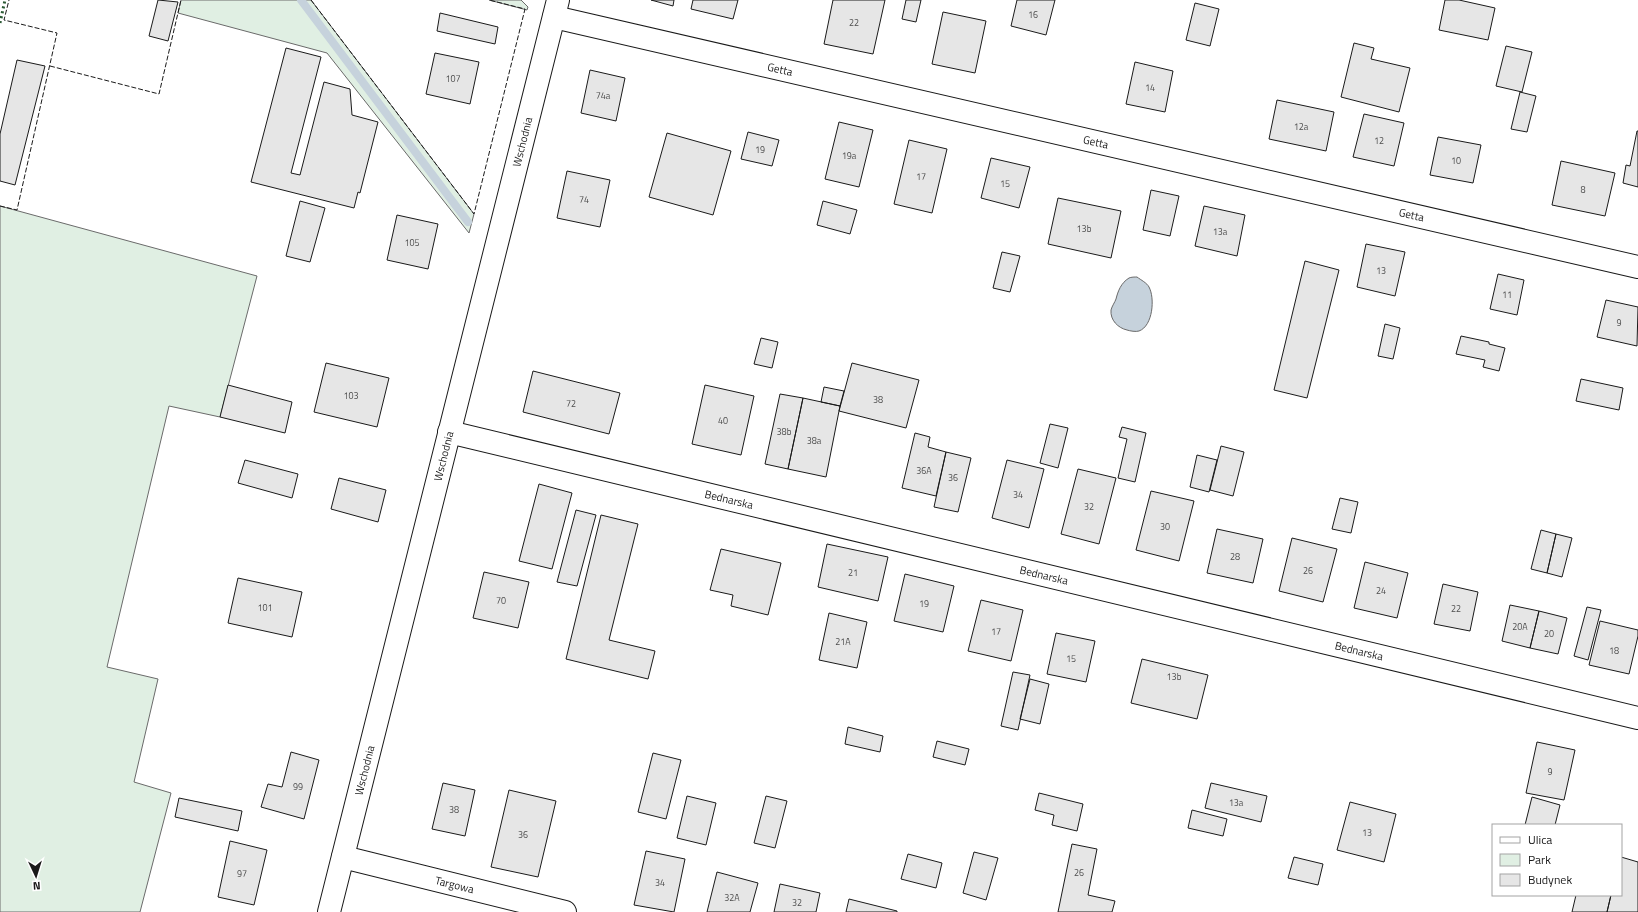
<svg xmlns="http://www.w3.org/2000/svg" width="1638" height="912" viewBox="0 0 1638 912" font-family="'Titillium Web',sans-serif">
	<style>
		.green { fill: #e0efe3; stroke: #6a6a6a }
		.water { fill: #c6d2dc; stroke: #6a6a6a }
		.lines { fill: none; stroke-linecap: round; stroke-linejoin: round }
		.stream { stroke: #c6d2dc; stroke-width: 8 }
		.building { fill: #e6e6e6; stroke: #1a1a1a }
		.street-casing { stroke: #1a1a1a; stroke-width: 24 }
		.secondary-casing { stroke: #1a1a1a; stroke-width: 24 }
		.street { stroke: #fff; stroke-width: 22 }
		.secondary { stroke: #fff; stroke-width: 22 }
		.hedge { stroke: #2b5a34; stroke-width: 3; stroke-dasharray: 2 3; stroke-linecap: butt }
		.fence { stroke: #1a1a1a; stroke-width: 1; stroke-dasharray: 5 2; stroke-linecap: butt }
		.labels { text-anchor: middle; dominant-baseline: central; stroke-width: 3; stroke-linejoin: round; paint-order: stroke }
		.number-label { font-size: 9px; fill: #4d4d4d }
		.street-label { font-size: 11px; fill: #1a1a1a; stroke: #fff }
	</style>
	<rect width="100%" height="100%" fill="#fff"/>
	<path class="green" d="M181,0H311L474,214L469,233L327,53L178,13Z
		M489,0H521L528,7L527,10Z
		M0,206L257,276L220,417L169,406L107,667L158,679L134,782L171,793L140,912H0Z"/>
	<path class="water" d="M1137,277C1141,280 1147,283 1149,287C1155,298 1153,326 1139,331C1136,332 1130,331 1127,330C1118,328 1110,320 1111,310C1112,306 1115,302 1116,299C1118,291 1121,283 1129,278C1131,277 1135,277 1137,277Z"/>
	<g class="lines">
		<path class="stream" d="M301,0L468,222"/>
	</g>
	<path class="building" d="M158,0L178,2L168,41L149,36Z
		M651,0H674L673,6Z
		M693,0H738L733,19L691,9Z
		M833,0H885L873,54L824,44Z
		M906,0H921L916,22L902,19Z
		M1017,0H1055L1046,35L1011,26Z
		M1445,0H1459L1495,8L1488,40L1439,30Z
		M1195,3L1219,9L1210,46L1186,40Z
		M943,12L986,21L975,73L932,64Z
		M440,13L498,27L495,44L437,31Z
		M1354,43L1374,48L1371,59L1410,68L1399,112L1341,97Z
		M1506,46L1532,52L1522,92L1496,86Z
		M286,48L321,57L291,173L300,175L324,82L350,89L352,115L378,122L360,193L358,192L354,208L251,182Z
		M435,53L479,62L470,104L426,94Z
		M17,60L45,66L15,185L0,181V134Z
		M1135,62L1173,71L1165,112L1126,104Z
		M590,70L625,78L616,121L581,113Z
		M1520,92L1536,96L1527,132L1511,129Z
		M1277,100L1334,112L1326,151L1269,139Z
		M1364,114L1404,123L1394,166L1353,157Z
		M839,122L873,130L859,187L825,179Z
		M1637,131H1638V187L1623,183L1626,165L1630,166Z
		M748,132L779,140L772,166L741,159Z
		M667,133L731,151L713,215L649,197Z
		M1438,137L1481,145L1473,183L1430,175Z
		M909,140L947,149L932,213L894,204Z
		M991,158L1030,167L1019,208L981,198Z
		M1561,161L1615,173L1605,216L1552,205Z
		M567,171L610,180L600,227L557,218Z
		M1151,190L1179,196L1170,236L1143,230Z
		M1058,198L1121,211L1111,258L1048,244Z
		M300,201L325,208L310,262L286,256Z
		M823,201L857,210L850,234L817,225Z
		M1204,206L1245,215L1237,256L1195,246Z
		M397,215L438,224L428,269L387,260Z
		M1366,244L1405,252L1395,296L1357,287Z
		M1002,252L1020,256L1010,292L993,288Z
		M1305,261L1339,270L1307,398L1274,390Z
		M1498,274L1524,280L1517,315L1490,309Z
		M1606,300L1638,307L1637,346L1597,337Z
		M1385,324L1400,328L1393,359L1378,356Z
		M1461,336L1489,342V344L1505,348L1499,371L1483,367L1485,360L1456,354Z
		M761,338L778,342L772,368L754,364Z
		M326,363L389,378L377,427L314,412Z
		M852,363L919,380L906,428L839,411Z
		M533,371L620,393L609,434L523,412Z
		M1581,379L1623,388L1619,410L1576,401Z
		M228,385L292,402L285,433L220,417Z
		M705,385L754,396L741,455L692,444Z
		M824,387L844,391L840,406L821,402Z
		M780,394L803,398L788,469L765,464Z
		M803,398L840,406L826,477L788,469Z
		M1050,424L1068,428L1058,468L1040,463Z
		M1122,427L1146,433L1135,482L1118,478L1127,439L1119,437Z
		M915,433L930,437L928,447L946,452L936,496L902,488Z
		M1221,446L1244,452L1233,496L1210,490Z
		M946,452L971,458L958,512L934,507Z
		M1197,455L1217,460L1209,492L1190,487Z
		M245,460L298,474L292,498L238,483Z
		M1007,460L1044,469L1029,528L992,518Z
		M1078,469L1116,478L1099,544L1061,534Z
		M339,478L386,490L378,522L331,509Z
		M539,484L572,493L552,569L519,561Z
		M1151,491L1194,501L1179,561L1136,550Z
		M1340,498L1358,502L1351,533L1332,529Z
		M576,510L596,515L577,586L557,582Z
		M601,515L638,524L609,640L655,651L648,679L566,659Z
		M1217,529L1263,539L1253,583L1207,573Z
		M1541,530L1556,534L1547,573L1531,569Z
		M1556,534L1572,538L1562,577L1547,573Z
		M1292,538L1337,549L1323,602L1279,591Z
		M827,544L888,557L878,601L818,587Z
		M721,549L781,563L768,615L731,606L733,595L710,590Z
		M1365,562L1408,573L1397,618L1354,608Z
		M484,572L529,582L518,628L473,618Z
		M905,574L954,586L943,632L894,621Z
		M238,578L302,592L292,637L228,623Z
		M1443,584L1478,592L1470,631L1434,624Z
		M981,600L1023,610L1011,661L968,651Z
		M1510,605L1539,611L1530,648L1502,641Z
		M1587,607L1601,610L1588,660L1574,656Z
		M1539,611L1567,618L1558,654L1530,648Z
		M829,613L867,622L857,668L819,660Z
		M1600,621L1638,630V636L1629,674L1589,665Z
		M1056,633L1095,641L1086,682L1047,674Z
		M1142,659L1208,675L1197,719L1131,703Z
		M1013,672L1030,675L1018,730L1001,726Z
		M1030,679L1049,684L1040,724L1020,719Z
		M848,727L883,736L880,752L845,744Z
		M937,741L969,749L965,765L933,757Z
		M1537,742L1575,750L1564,800L1526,793Z
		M291,752L319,760L304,819L261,807L268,784L282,787Z
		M653,753L681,760L666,819L638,812Z
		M443,783L475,790L465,836L432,829Z
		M1211,783L1267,796L1261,822L1205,808Z
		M509,790L556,801L538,877L491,867Z
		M1039,793L1083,804L1077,831L1052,825L1054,815L1035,810Z
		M687,796L716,803L706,845L677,838Z
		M766,796L787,801L775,848L754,843Z
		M1532,797L1560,805L1555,825H1525Z
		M179,798L242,811L238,831L175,817Z
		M1350,802L1396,814L1384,862L1337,850Z
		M1192,810L1227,819L1223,836L1188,828Z
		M230,841L267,850L254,905L218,897Z
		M1072,844L1097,849L1088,895L1115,901L1112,912H1058Z
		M646,851L685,859L674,912L634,905Z
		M974,852L998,858L986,900L963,893Z
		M908,854L942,863L936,888L901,879Z
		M1294,857L1323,864L1318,885L1288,878Z
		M1621,857L1638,862V912H1607L1611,895H1621Z
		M717,872L758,883L750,912H707Z
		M780,884L820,893L816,912H774Z
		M1576,895H1611L1607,912H1572Z
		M849,899L897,911V912H846Z"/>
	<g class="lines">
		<defs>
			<g id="street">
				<path id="s1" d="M554,17L1638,267"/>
				<path id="s2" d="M449,432L1638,718"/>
				<path id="s3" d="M343,857L565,912"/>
			</g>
			<g id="secondary">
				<path id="s4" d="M329,912L558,0"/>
			</g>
		</defs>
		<use href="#street" class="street-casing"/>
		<use href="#secondary" class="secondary-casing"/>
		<use href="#street" class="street"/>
		<use href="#secondary" class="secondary"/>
		<path class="hedge" d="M0,23L5,0"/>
		<path class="fence" d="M311,0L474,214L525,9L489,0
			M50,66L159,94L181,0
			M0,206L17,210L57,33L4,20L9,0"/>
	</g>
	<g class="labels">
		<g class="number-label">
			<text x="1033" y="14">16</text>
			<text x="854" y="22">22</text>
			<text x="453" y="78">107</text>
			<text x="1150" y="87">14</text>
			<text x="603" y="95">74a</text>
			<text x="1301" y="126">12a</text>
			<text x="1379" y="140">12</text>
			<text x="760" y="149">19</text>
			<text x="849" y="155">19a</text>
			<text x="1456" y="160">10</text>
			<text x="921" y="176">17</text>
			<text x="1005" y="183">15</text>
			<text x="1583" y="189">8</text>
			<text x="584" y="199">74</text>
			<text x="1084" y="228">13b</text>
			<text x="1220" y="231">13a</text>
			<text x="412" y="242">105</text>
			<text x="1381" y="270">13</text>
			<text x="1507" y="294">11</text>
			<text x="1619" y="322">9</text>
			<text x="351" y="395">103</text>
			<text x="878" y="399">38</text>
			<text x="571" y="403">72</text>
			<text x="723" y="420">40</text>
			<text x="784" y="431">38b</text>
			<text x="814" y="440">38a</text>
			<text x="924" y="470">36A</text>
			<text x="953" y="477">36</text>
			<text x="1018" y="494">34</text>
			<text x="1089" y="506">32</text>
			<text x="1165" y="526">30</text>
			<text x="1235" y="556">28</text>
			<text x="1308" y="570">26</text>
			<text x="853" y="572">21</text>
			<text x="1381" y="590">24</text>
			<text x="501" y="600">70</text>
			<text x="924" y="603">19</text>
			<text x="265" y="607">101</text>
			<text x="1456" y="608">22</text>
			<text x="1520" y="626">20A</text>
			<text x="996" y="631">17</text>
			<text x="1549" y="633">20</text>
			<text x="843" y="641">21A</text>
			<text x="1614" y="650">18</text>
			<text x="1071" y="658">15</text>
			<text x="1174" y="676">13b</text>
			<text x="1550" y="771">9</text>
			<text x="298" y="786">99</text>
			<text x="1236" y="802">13a</text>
			<text x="454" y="809">38</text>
			<text x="1367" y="832">13</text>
			<text x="523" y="834">36</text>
			<text x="1079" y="872">26</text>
			<text x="242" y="873">97</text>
			<text x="660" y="882">34</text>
			<text x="732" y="897">32A</text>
			<text x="797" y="902">32</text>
		</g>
		<g class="street-label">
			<text stroke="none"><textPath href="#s1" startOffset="232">Getta</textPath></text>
			<text stroke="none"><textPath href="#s4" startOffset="794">Wschodnia</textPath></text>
			<text stroke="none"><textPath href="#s1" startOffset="556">Getta</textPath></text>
			<text stroke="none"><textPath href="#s1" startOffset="880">Getta</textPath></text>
			<text stroke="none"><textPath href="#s4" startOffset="470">Wschodnia</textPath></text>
			<text stroke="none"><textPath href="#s2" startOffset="288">Bednarska</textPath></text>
			<text stroke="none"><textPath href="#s2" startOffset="612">Bednarska</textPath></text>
			<text stroke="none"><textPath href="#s2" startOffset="936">Bednarska</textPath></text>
			<text stroke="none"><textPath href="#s4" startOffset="146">Wschodnia</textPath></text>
			<text stroke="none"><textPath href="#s3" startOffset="115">Targowa</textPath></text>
		</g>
	</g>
	<rect x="1492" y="824" width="130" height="72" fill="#ffffff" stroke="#a3a3a3"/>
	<rect x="1500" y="837" width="20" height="6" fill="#ffffff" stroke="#a3a3a3"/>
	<text x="1528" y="844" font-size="12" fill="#1a1a1a">Ulica</text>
	<rect x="1500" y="854" width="20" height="12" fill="#e0efe3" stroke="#a3a3a3"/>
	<text x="1528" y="864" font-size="12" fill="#1a1a1a">Park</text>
	<rect x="1500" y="874" width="20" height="12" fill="#e6e6e6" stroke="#a3a3a3"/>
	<text x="1528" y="884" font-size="12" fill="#1a1a1a">Budynek</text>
	<g transform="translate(36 876) rotate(176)" stroke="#ffffff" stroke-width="3" paint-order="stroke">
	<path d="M0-3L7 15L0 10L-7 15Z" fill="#1a1a1a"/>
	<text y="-6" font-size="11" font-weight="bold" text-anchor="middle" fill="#1a1a1a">N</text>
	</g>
</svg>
